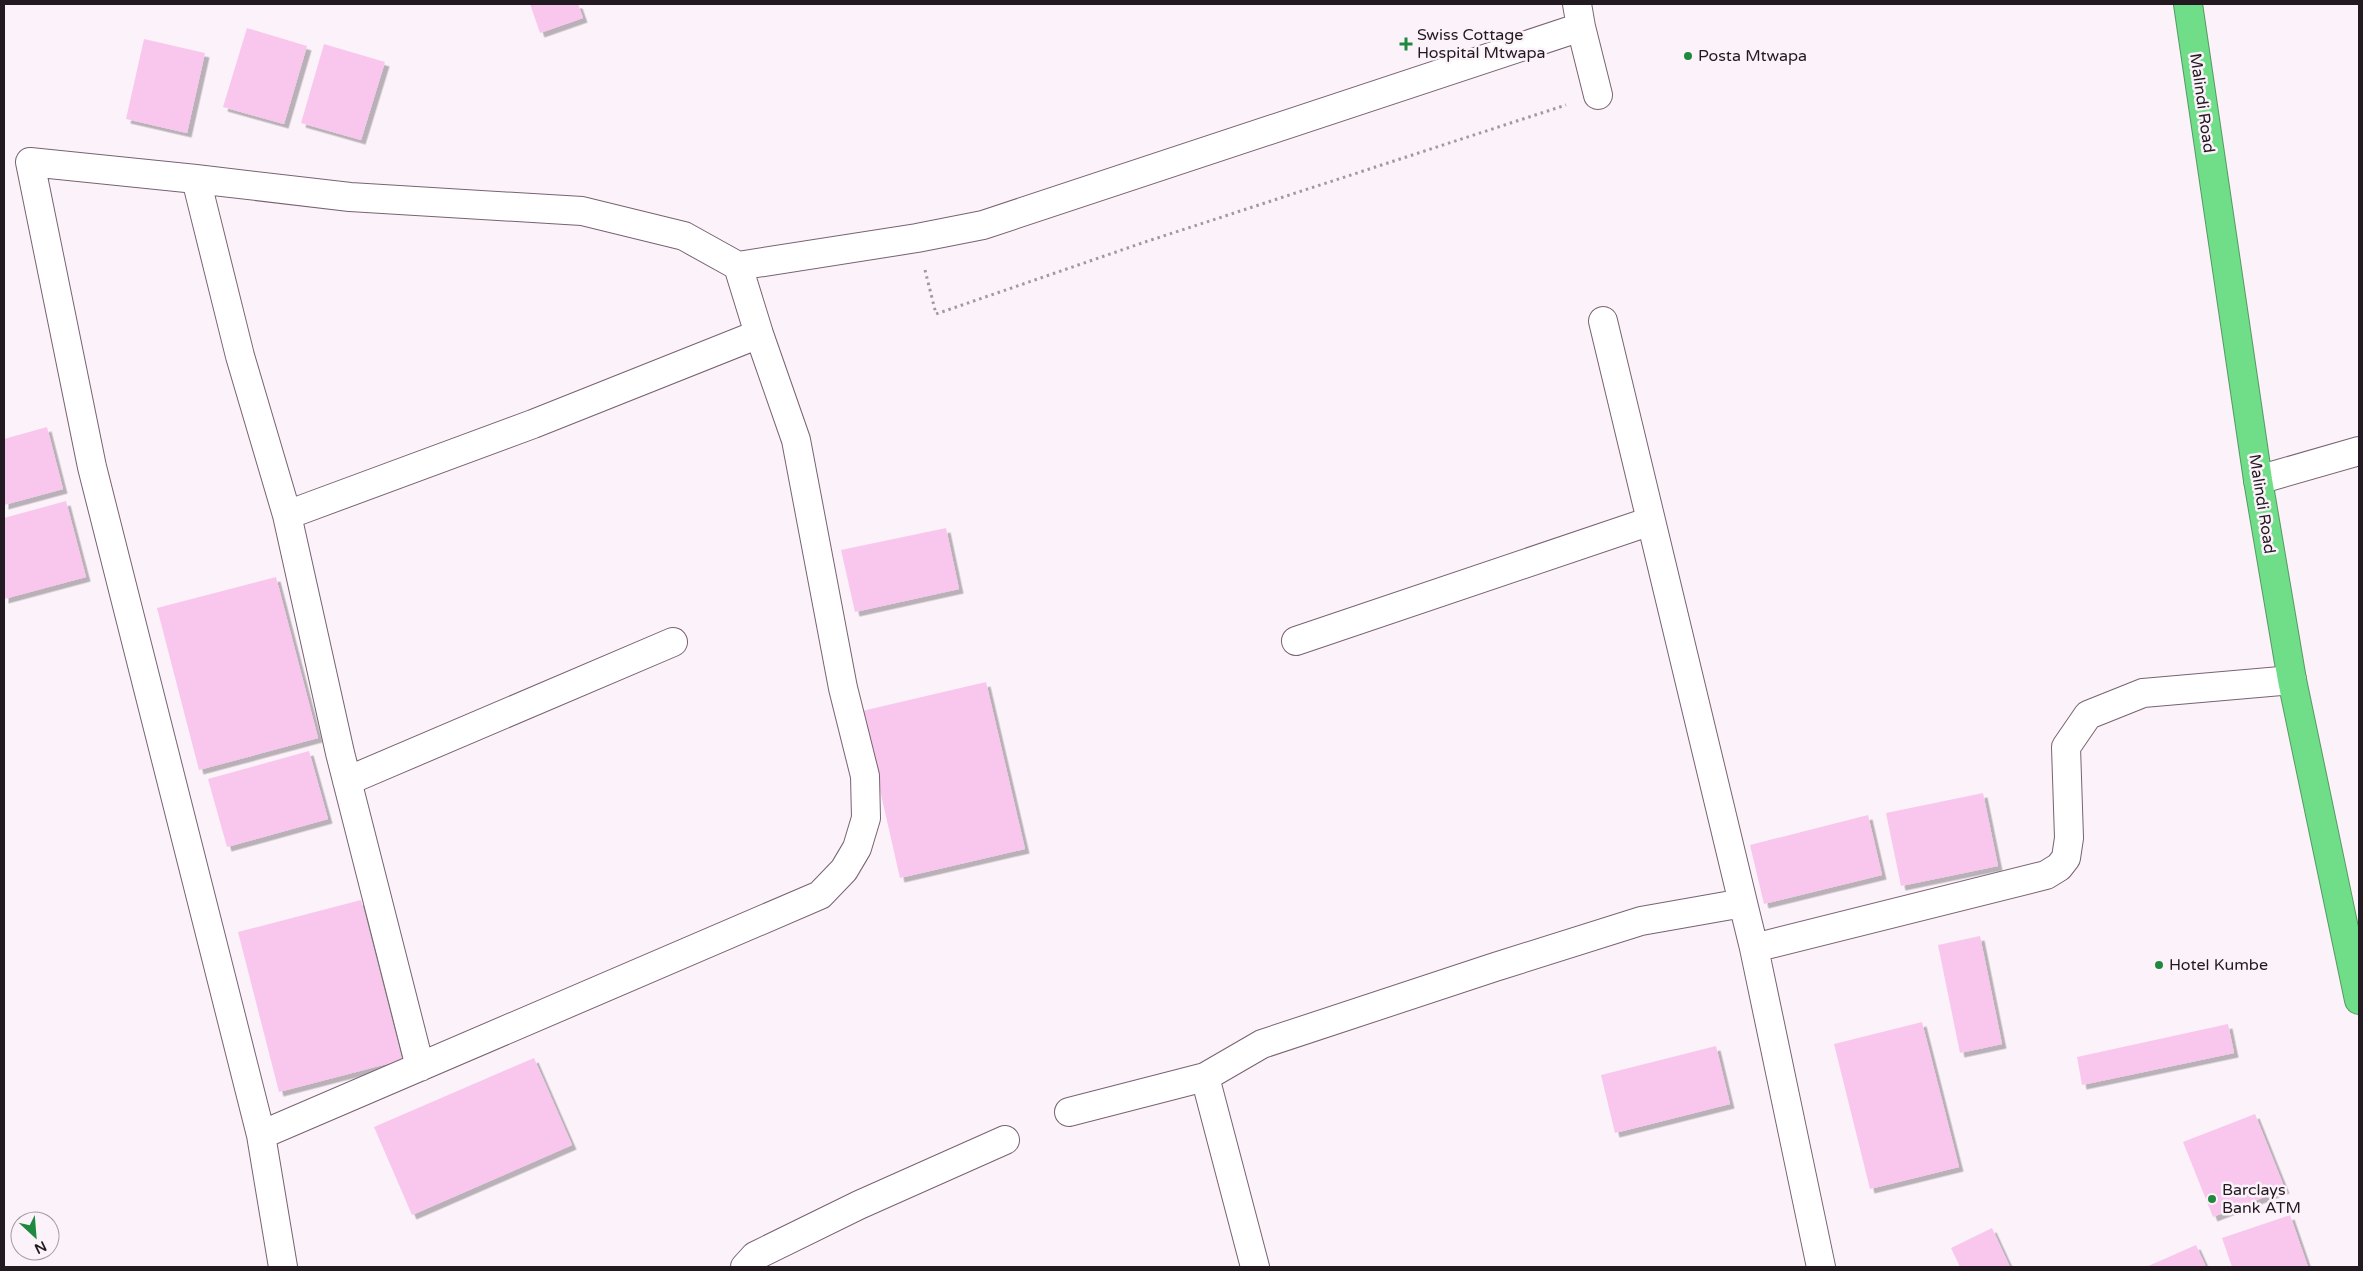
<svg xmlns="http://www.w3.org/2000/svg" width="2363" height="1271" viewBox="0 0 2363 1271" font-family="'Varela Round',sans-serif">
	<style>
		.building { fill: #f9c7ee; filter: url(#shadow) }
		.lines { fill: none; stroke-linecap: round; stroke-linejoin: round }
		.minor-casing { stroke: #786272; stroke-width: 30 }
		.highway-casing { stroke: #559964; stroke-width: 30 }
		.path { stroke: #a2989f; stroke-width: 3; stroke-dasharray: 2.5 4; stroke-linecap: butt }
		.minor { stroke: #fff; stroke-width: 28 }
		.highway { stroke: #70de88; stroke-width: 28 }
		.poi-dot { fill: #1e893f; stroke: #fcf2f9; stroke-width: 2 }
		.labels { text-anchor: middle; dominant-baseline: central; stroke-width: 5; stroke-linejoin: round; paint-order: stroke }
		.poi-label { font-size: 16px; fill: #231a21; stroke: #fcf2f9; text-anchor: start }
		.street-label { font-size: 16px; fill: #231a21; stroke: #fcf2f9 }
	</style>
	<defs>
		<filter id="shadow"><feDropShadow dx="4.5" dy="4.5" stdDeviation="0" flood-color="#0004"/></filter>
	</defs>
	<rect width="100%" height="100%" fill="#fcf2f9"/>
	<path class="building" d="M530,4H578L583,18L540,33Z
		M247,28L307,46L284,124L223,107Z
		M144,39L205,53L187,133L126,119Z
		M324,44L385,62L361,140L301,123Z
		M47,427L63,489L4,505V439Z
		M66,501L86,577L4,599V518Z
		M946,528L959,589L855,612L841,550Z
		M276,577L318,738L199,770L157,608Z
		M986,682L1025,849L900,878L862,711Z
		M309,751L328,819L227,847L208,779Z
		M1983,793L1998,866L1901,886L1886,813Z
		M1868,815L1882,875L1764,904L1750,845Z
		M361,900L402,1060L279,1092L238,932Z
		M1980,936L2002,1044L1960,1053L1938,945Z
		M1922,1022L1959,1167L1870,1189L1834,1044Z
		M2228,1024L2234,1053L2082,1085L2077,1057Z
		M1716,1046L1730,1104L1615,1133L1601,1075Z
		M534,1058L572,1145L412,1215L374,1127Z
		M2255,1114L2285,1189L2213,1217L2183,1142Z
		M2290,1215L2308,1267H2232L2222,1238Z
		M1992,1228L2010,1267H1960L1951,1248Z
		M2196,1245L2206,1267H2146Z"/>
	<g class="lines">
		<defs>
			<path id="minor" d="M1581,27L1598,95
				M196,179L240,356L287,515L340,753L420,1067
				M1603,321L1743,903
				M2258,480L2359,451
				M287,515L533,424L759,334
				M1296,641L1651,521
				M347,781L673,642
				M1754,948L2046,875L2059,867L2066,858L2069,838L2066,747L2088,715L2143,693L2292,680
				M1205,1077L1255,1267
				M1069,1112L1205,1077L1262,1044L1495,967L1641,921L1743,903L1754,948L1821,1267
				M261,1135L820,895L844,870L857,848L866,818L865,776L843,688L796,440L759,334L738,266
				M283,1267L261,1135L92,467L30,162L196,179L350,197L582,211L684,236L738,266L917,238L983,225L1581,27L1577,4
				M745,1267L755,1256L859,1205L1005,1140"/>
			<path id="highway" d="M2188,4L2258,480L2292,680L2359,1000"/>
		</defs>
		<use href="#minor" class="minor-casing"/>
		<use href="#highway" class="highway-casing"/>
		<path class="path" d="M925,270L936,314L1145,242L1566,105"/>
		<use href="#minor" class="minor"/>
		<use href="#highway" class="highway"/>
	</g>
	<g class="poi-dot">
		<path d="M1403.5 36.5h5v5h5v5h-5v5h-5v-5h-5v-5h5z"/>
		<circle cx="1688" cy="56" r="5"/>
		<circle cx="2159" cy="965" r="5"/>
		<circle cx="2212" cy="1199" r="5"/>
	</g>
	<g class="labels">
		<g class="poi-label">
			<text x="1417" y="35">Swiss Cottage<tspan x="1417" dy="18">Hospital Mtwapa</tspan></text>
			<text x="1698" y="56">Posta Mtwapa</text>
			<text x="2169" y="965">Hotel Kumbe</text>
			<text x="2222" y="1190">Barclays<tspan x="2222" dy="18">Bank ATM</tspan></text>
		</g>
		<g class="street-label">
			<text transform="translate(2202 103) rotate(82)">Malindi Road</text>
			<text transform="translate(2262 504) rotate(81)">Malindi Road</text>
		</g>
	</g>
	<rect width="2363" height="1271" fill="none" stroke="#231a21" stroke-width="10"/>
	<g transform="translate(35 1236) rotate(154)"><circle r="24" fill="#fcf2f9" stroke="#a59ca3"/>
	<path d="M0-4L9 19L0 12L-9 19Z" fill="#1e893f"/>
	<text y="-8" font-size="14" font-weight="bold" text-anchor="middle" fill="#231a21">N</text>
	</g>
</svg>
